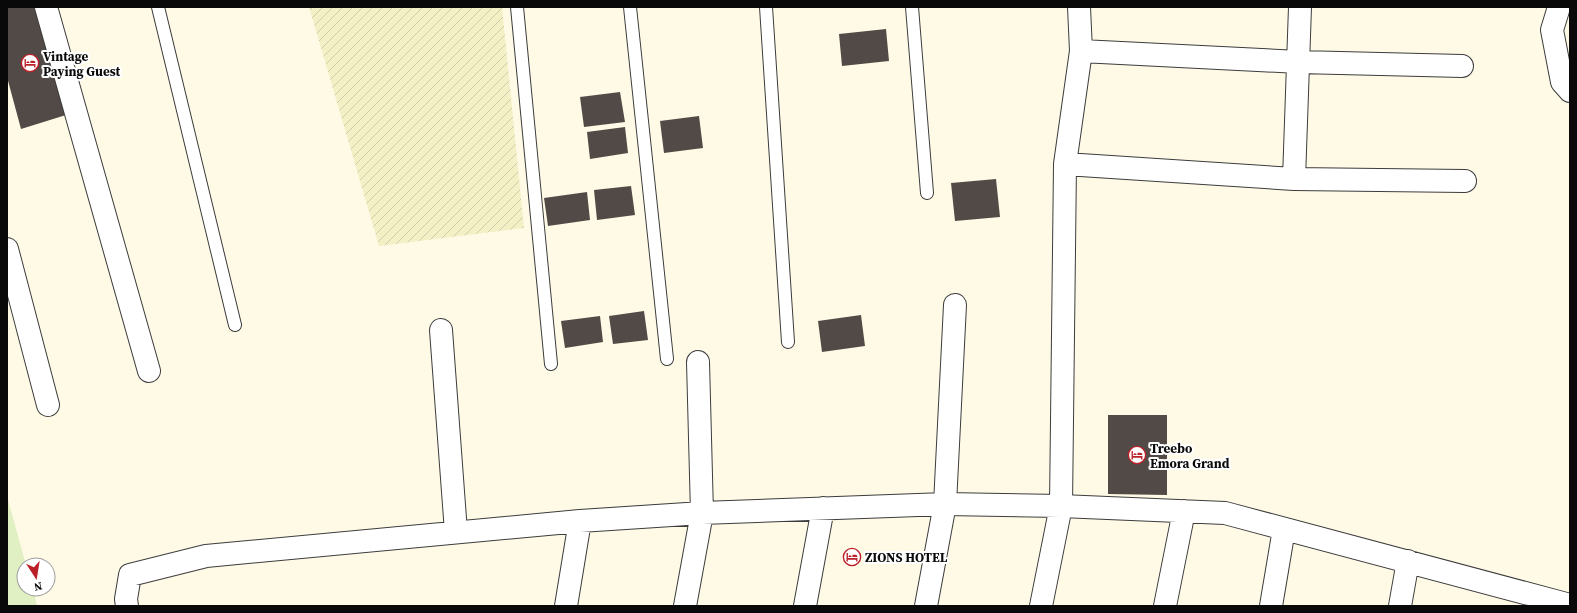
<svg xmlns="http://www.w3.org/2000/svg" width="1577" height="613" viewBox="0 0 1577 613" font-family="'Source Serif 4',serif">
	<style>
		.farmland { fill: url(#farmland-furrows) }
		.pitch { fill: #e0f0c2 }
		.building { fill: #524a46 }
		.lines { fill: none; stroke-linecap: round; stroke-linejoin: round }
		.lane-casing { stroke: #3c3c3c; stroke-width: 14 }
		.street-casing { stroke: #3c3c3c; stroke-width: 24 }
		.lane { stroke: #fff; stroke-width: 12 }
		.street { stroke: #fff; stroke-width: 22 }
		.labels { text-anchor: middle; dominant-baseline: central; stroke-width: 4; stroke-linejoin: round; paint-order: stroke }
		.poi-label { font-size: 13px; font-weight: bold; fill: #090909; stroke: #fff; text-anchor: start }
	</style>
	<defs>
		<pattern id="farmland-furrows" width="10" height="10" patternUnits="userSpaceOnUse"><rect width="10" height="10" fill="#f4f0c6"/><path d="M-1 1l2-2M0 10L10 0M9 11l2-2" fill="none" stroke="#d0cca9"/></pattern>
	</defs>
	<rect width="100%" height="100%" fill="#fffae6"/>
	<path class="farmland" d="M309,7H502L524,228L379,246Z"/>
	<path class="pitch" d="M7,496L26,565H24V589H33L37,606H7Z"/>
	<path class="building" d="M7,7H38L66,115L21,129L7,77Z
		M886,29L889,61L842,66L839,34Z
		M620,92L625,122L584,127L580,97Z
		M699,116L703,148L664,153L660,121Z
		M625,127L628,153L590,159L587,132Z
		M996,179L1000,217L955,221L951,183Z
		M631,186L635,215L597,220L594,190Z
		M587,192L590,220L548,226L544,198Z
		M644,311L648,340L613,344L609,316Z
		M861,315L865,346L822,352L818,321Z
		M600,316L603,342L565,348L561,321Z
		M1108,415H1167V495L1108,494Z"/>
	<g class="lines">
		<defs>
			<path id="lane" d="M158,7L235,325
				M517,7L551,364
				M630,7L667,359
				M766,7L788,342
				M912,7L927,193"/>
			<path id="street" d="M46,7L149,371
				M1559,7L1552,30L1562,82L1570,91
				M1081,51L1299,62L1462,66
				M1065,164L1294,179L1465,181
				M1294,179L1300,7
				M7,249L48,405
				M441,330L456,532
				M127,606L126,599L130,575L206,556L580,521L702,513L945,504L1061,506L1225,513L1570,605
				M566,606L580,521
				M685,606L702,513L698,362
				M805,606L823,508
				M926,606L945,504L955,305
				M1041,606L1061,506L1065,164L1081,51L1079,7
				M1165,606L1184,511
				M1271,606L1284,529
				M1400,606L1408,561"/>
		</defs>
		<use href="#lane" class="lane-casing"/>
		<use href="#street" class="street-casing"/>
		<use href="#lane" class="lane"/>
		<use href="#street" class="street"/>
	</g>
	<defs>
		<symbol id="hotel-ring" viewBox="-11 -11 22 22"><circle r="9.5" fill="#fff" stroke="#bb2028" stroke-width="1.5"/><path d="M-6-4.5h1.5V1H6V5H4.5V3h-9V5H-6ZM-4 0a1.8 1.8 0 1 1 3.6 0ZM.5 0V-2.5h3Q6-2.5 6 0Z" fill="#bb2028"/></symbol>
	</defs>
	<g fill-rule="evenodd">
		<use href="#hotel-ring" x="20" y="53" width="20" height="20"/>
		<use href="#hotel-ring" x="1127" y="445" width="20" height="20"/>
		<use href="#hotel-ring" x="842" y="547" width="20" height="20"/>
	</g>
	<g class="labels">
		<g class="poi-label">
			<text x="43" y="56">Vintage<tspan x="43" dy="15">Paying Guest</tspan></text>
			<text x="1150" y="448">Treebo<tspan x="1150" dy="15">Emora Grand</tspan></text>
			<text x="865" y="557">ZIONS HOTEL</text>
		</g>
	</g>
	<rect width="1577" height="613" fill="none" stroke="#090909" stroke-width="16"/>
	<g transform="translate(36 577) rotate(168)"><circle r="19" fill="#ffffff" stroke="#9d9d9d"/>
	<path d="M0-3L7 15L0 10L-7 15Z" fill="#bb2028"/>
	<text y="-6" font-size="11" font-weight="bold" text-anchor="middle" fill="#090909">N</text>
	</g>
</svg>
